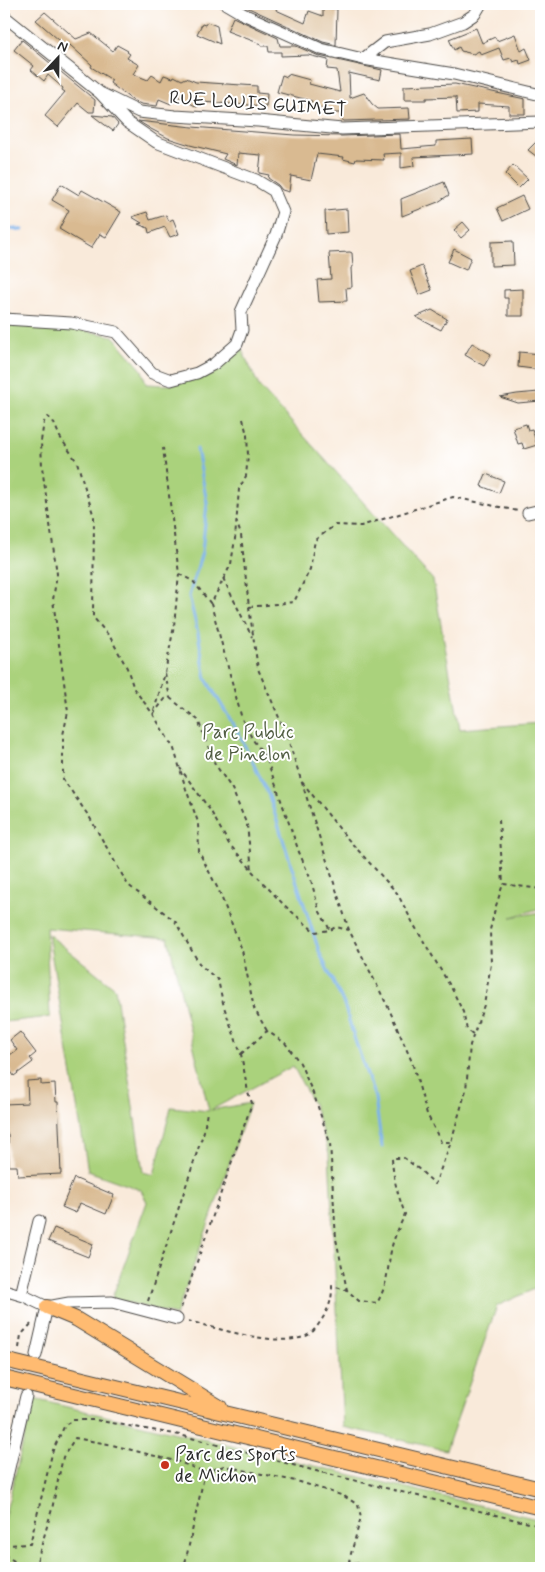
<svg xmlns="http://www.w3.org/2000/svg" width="545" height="1572" viewBox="0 0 545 1572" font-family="Mynerve,sans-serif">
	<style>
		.green { fill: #aad27c; stroke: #6a7e54 }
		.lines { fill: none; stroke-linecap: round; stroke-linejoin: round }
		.stream { stroke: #7cb2eb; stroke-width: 3 }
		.building { fill: #d9ba91 }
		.minor-casing { stroke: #4a4845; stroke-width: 13 }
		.major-casing { stroke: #4a4845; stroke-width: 16 }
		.path { stroke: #4a4845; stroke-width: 2; stroke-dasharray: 4 4; stroke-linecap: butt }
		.minor { stroke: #fff; stroke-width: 11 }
		.major { stroke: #ffbb71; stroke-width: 14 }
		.poi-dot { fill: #c8321e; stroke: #fff; stroke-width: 2 }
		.labels { text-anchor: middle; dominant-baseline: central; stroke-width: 4; stroke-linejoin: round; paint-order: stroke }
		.street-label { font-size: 19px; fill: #2b2b2b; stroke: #fff }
		.park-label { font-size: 19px; fill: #515d43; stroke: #fff }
		.poi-label { font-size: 19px; fill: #2b2b2b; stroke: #fff; text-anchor: start }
	</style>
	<rect width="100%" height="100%" fill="#fff"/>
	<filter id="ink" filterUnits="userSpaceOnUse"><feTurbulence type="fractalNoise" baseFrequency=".02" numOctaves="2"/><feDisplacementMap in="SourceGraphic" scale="10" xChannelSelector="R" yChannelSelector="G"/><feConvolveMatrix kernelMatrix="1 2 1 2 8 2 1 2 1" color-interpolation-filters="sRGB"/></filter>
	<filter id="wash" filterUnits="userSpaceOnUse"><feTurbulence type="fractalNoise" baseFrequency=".0096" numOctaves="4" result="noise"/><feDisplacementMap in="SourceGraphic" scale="20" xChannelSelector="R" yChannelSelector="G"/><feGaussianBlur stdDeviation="1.12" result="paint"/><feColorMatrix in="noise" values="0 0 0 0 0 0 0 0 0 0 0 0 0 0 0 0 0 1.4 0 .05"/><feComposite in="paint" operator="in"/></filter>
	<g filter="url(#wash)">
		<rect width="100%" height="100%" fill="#f9eada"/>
		<path class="green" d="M4,299L11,317L113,336L142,370L146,384C155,384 165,386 173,384C201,380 221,366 242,350L259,386L433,580L460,729L541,723V908L511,917L541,912V1286L497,1306L446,1450L343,1427L329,1153L314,1106L293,1066L211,1110L250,1103L211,1217L176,1315L112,1298L147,1202L141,1190L88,1171L48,934L115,988L143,1172L154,1175L171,1107L209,1111L168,938L46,928L50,1017L4,1022Z
			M34,1399L541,1520V1568H4V1519Z"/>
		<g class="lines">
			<path class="stream" d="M4,227L22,230
				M197,449L207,503L202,552L189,596L198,633L206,679L239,734L269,796L320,954L344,1004L355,1040L375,1098L382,1147"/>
		</g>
		<g id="blocks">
			<path class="building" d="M240,4H278L276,10L305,23L309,11L323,16V8L337,9L336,45L323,42Z
				M45,12L76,39L91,33L113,51L117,45L128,51L127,52L130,54L127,58L139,65L133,74L148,80L152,75L161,81L164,75L173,78L174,76L182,80L186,78L196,82L257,86V93L267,94L266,106L200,102L197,107L176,95L171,104L159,99L157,106L141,104L132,100L110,83L112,80L91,67L92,65L70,45L67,47L36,20Z
				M233,17L278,38L280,46H296L319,56L382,70L380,80L349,73L350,98L364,93L372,104L378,109L409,108L410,119L344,121L341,119L340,113H329V110L310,105L312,101L277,92L282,75L287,77L288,74L310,80L309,84L340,92L337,70L327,69L328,60L308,55L281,56V52H269L268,46H261V44L227,31Z
				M207,22L217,26L220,44L197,34L202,24L205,25Z
				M476,28L482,43L495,37L497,41L515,34L521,51L526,48L531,60L520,64L519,60L513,62L511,58L504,60L499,48L481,55L479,51L473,54L461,51L459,47L454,50L449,39Z
				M22,40L95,100L94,112H89L78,103L58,127L45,116L65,92L62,90L63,88L48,75L44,81L31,70L34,66L14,50Z
				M455,84L525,99V114H509V106L478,104V112L457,113L456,97L426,98V100H404V86Z
				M92,115L112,117L118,124L113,131Z
				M138,121L192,127L294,135L342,136L400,134L401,149L436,146V141L472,139L473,154L413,157L414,166L401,168V153L383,154L384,160L356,159L355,162L343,159L344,157L317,154L311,180L291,176L289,192L282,190L278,185L268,178L269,175L259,173L261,155L238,153L237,165L223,159L226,154L190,145L168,138L151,129Z
				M541,137V160L528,150Z
				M513,165L528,179L519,188L505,174Z
				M444,182L449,195L438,202L402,216L401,199Z
				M61,184L79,195L82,190L121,212L106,237L100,234L91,248L59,229L69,210L52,200Z
				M522,196L528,209L503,221L497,208Z
				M347,209L348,232L326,234L325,211Z
				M147,212L150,220L166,215L169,221L173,219L179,234L170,237L165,227L149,233L148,228L138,224L142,223L132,217Z
				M463,222L470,230L461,238L454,230Z
				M513,241L514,265L491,266V242Z
				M454,249L471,258L466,270L448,262Z
				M350,252L352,253L353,267L351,268L352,287L346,288L347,301L319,302L317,280L331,279L329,253Z
				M422,266L432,290L419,295L410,271Z
				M523,289V316H508V298H504V290Z
				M432,310L447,319L441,330L416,317Z
				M472,343L491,354L484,366L465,355Z
				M519,352L541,354V370L518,367Z
				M539,392L540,401L518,403L500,397L517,394Z
				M526,424L528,430L532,429L537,445L524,449L522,443L518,444L513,428Z
				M486,474L504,481L499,493L481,486Z
				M20,1032L36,1053L30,1058L33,1062L14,1076L4,1061V1059L17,1050L10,1040Z
				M41,1080V1085L55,1084L56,1102H58L61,1174L18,1176L17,1166H9L8,1134H4V1104L28,1103L27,1081Z
				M74,1178L114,1195L106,1214L80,1203L76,1213L62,1207Z
				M54,1228L93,1244L88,1257L48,1241Z"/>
		</g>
	</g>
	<g filter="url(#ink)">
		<use href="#blocks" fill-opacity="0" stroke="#4a4845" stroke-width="1"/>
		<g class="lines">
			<defs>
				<path id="minor" d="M226,4L243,14L321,49L363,59L454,74L541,95
					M4,16L100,93L139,112L175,116L258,121L342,129L541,122
					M363,59L385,42L430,34L463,22L475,14L481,4
					M4,319L71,323L116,332L152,373L171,380L197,373L214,364L237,344L242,330L241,312L276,235L283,212L274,191L256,180L156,142L127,122L100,93
					M528,513L541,510
					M4,1290L24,1296L47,1307
					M21,1295L39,1221
					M47,1307L69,1303L112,1302L177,1319
					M36,1355L47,1307
					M4,1489L26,1396"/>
				<path id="major" d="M47,1307L76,1319L220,1407
					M4,1360L541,1489
					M4,1378L541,1508"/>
			</defs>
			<use href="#minor" class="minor-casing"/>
			<use href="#major" class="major-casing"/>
			<path class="path" d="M243,419L247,435L248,455L246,476L239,489L235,539L231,564L211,604L242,719L253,740L266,757L299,852L311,880L319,910L330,930
				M236,520L241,535L249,607L258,669L287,736L349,930L389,1009L412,1062L427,1114L441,1142H451
				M179,574L193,581L211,604
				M223,578L252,637
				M249,607L294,602L310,569L315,540L335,525L361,526L453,497L518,511
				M165,673L170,698
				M154,711L165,673L174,626L179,574L163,448
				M153,714L165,699L170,698L198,720L215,764L232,789L247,825L252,870L229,844L210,810L180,768
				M302,782L346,837L397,893L414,925L452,989L463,1012L467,1030L473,1034
				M499,820L503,884
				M252,871L284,905L315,932L330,930L336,927L349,930
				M241,1054L267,1031L285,1043L300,1063L315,1098L330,1143L336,1239L347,1290
				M148,1301L204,1131L207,1112
				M181,1308L252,1103L248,1092L241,1054L224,1007L218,980L200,965L175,921L128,885L90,818L63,779V735L68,712L53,600L57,574L42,467L41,441L44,422L48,417L53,421L60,437L77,462L94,517L93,617L110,637L127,668L134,689L153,714L174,749L186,789L198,822L199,852L219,891L242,950L254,1008L267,1031
				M188,1321C218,1328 283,1350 310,1334C315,1330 321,1321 324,1316C330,1304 332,1300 332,1286L347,1290L359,1301L377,1303C388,1284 387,1271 391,1251C393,1238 400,1226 405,1214C398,1195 393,1179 392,1158H404L420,1170L435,1184L451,1142L466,1090L470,1045L484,1005L491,964L490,930L495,909L503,884L541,889
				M19,1348L21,1335L32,1323
				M4,1416L11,1414
				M205,1472L224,1466L300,1482L344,1496L358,1505L361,1517L349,1561L375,1568
				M4,1545L30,1544L53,1450L65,1425L73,1420H95L180,1435L312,1470L541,1526
				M4,1555L23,1566
				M35,1568L52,1509L63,1457L75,1438L108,1444L179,1462L205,1472L184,1568"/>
			<use href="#minor" class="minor"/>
			<use href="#major" class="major"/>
		</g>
	</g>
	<circle class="poi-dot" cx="165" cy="1465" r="5"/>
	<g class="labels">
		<g class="street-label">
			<text transform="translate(258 104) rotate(4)">RUE LOUIS GUIMET</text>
		</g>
		<g class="park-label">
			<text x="248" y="732">Parc Public<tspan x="248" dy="22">de Pinelon</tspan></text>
		</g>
		<g class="poi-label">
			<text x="175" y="1454">Parc des sports<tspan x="175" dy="22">de Michon</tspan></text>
		</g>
	</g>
	<rect width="545" height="1572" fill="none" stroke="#fff" stroke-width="20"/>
	<g transform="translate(58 58) rotate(22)" stroke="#ffffff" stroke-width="4" paint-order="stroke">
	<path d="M0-4L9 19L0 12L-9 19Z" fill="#2b2b2b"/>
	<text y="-8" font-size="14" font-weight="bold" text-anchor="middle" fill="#2b2b2b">N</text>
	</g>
</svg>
